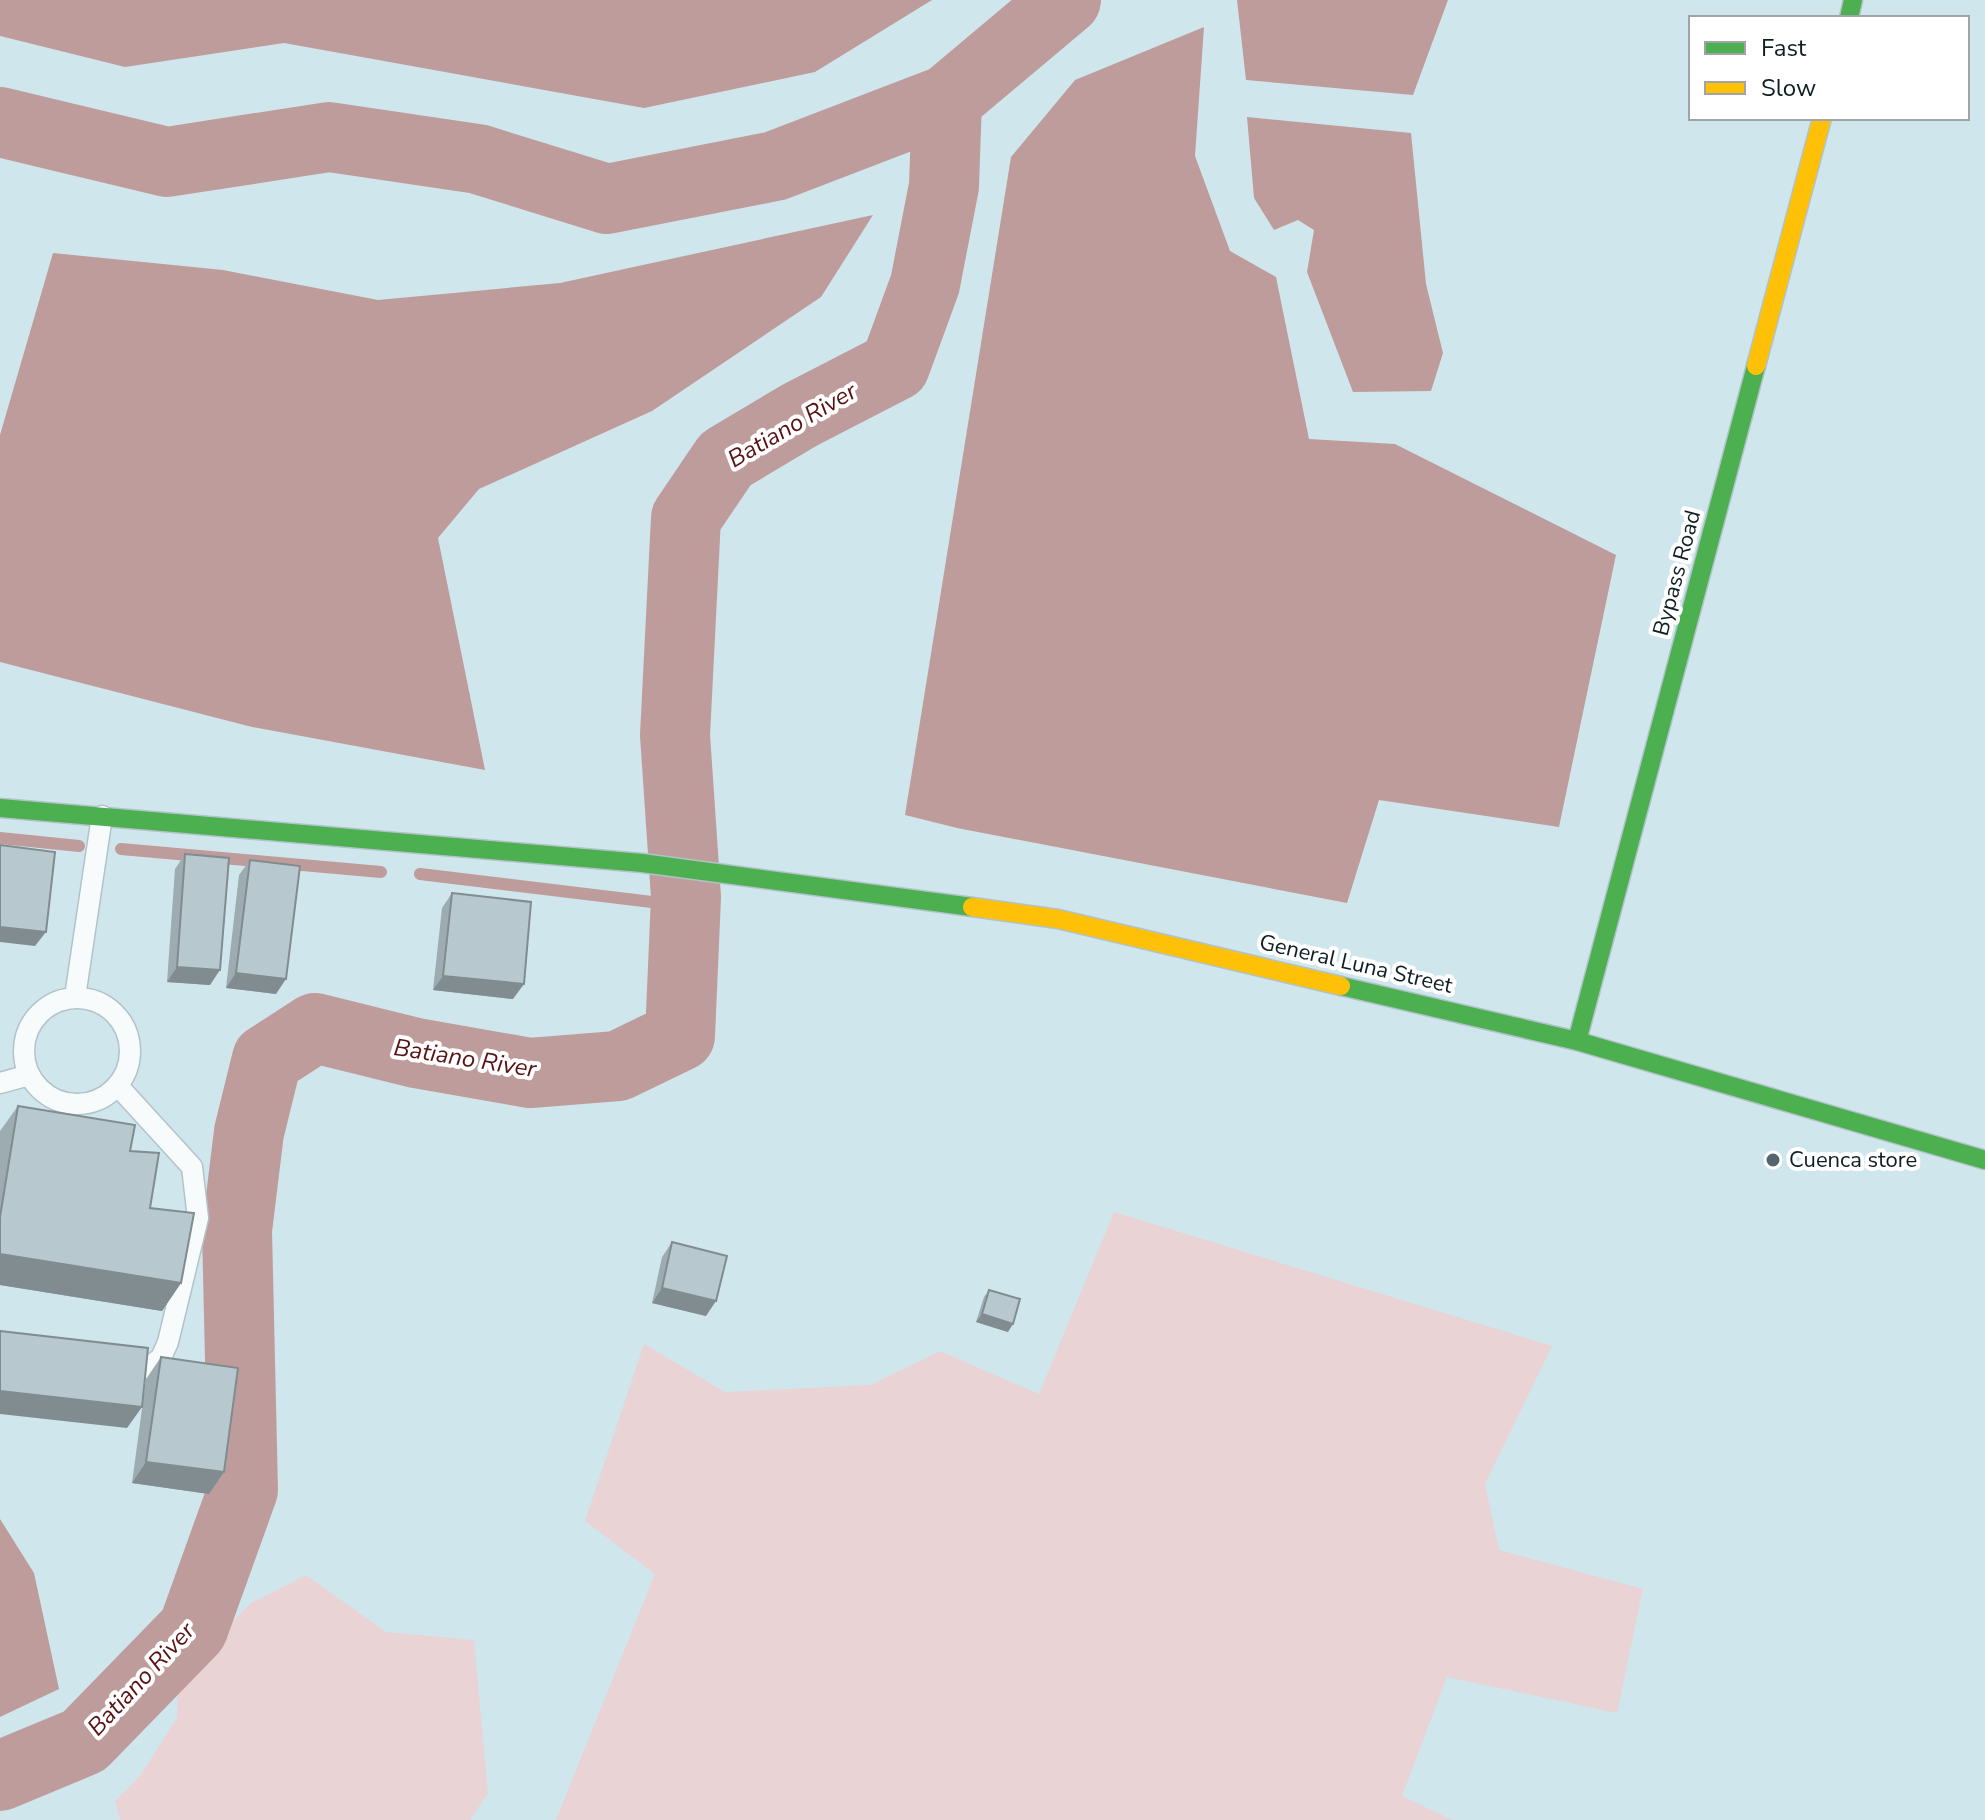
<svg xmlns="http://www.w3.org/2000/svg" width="1985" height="1820" viewBox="0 0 1985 1820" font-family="'Nunito Sans',sans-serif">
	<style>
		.green { fill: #e9d3d4 }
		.water { fill: #be9c9c }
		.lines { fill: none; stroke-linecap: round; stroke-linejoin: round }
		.stream { stroke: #be9c9c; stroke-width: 12 }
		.river { stroke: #be9c9c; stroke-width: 70 }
		.lane-casing { stroke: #b1c3c9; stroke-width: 23 }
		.fast-casing { stroke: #b1c3c9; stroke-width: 21 }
		.slow-casing { stroke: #b1c3c9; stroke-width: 21 }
		.lane { stroke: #f8fbfc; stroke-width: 20 }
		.fast { stroke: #4caf50; stroke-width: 18 }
		.slow { stroke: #ffc107; stroke-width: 18 }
		.wall { fill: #9dacb1 }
		.shaded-wall { fill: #808c90 }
		.building { fill: #b7c8ce; stroke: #808c90; stroke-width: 2 }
		.poi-dot { fill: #53646a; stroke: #fff; stroke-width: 3 }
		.labels { text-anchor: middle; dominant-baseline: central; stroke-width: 8; stroke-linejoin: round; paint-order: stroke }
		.street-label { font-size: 22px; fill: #0f1e23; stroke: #fff }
		.poi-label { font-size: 22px; fill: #0f1e23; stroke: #fff; text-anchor: start }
		.water-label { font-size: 24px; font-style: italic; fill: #591214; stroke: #fff }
	</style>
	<rect width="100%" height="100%" fill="#d0e6ed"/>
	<path class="green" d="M1114,1212L1552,1346L1485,1484L1499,1550L1643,1589L1617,1713L1447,1677L1402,1796L1452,1820H556L655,1574L585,1521L644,1344L725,1392L870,1385L940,1351L1039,1394Z
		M306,1575L386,1632L474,1640L488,1793L470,1820H120L115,1801L140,1776L177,1718L178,1675L251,1603Z"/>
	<path class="water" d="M0,0H932L815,72L644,108L284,43L125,67L0,36Z
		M1237,0H1448L1413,95L1246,80Z
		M1204,27L1195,156L1230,251L1276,277L1309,439L1395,444L1616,555L1559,827L1379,800L1347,903L957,828L905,815L1011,157L1075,80Z
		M1247,117L1411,133L1426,284L1443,353L1431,391L1353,392L1307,272L1314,230L1298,220L1274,230L1254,198Z
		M873,215L821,297L652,411L479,489L438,538L485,770L252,727L0,662V435L53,253L223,270L378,300L560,283Z
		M0,1519L34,1573L59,1689L0,1717Z"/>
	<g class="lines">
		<path class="stream" d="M0,838L79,846
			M121,849L381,872
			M420,874L685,906"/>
		<path class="river" d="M0,122L167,162L329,137L478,159L607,199L775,166L947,100
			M0,1776L84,1741L193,1629L243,1490L237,1230L249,1132L267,1059L315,1028L416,1053L530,1073L618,1066L680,1036L686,897L675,735L686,518L726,459L800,415L895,366L925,284L944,186L947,100L1066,0"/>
		<defs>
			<path id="lane" d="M75,997L102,816
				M24 1051a53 53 0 1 1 106 0a53 53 0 1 1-106 0Z
				M0,1083L29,1075
				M118,1086L192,1167L198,1218L168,1342L161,1358L147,1368L119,1364"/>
			<path id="fast" d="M1849,18L1853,0
				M0,808L642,863L972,907
				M1341,986L1577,1041L1985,1160
				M1577,1041L1756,366"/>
			<path id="slow" d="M1756,366L1822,118
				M972,907L1058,919L1341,986"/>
		</defs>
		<use href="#lane" class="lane-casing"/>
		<use href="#fast" class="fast-casing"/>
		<use href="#slow" class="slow-casing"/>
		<use href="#lane" class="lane"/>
		<use href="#fast" class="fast"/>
		<use href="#slow" class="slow"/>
	</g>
	<path class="wall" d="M185,854L210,985L167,982L175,869Z
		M250,860L276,994L226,988L239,875Z
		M452,893L513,999L433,990L442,908Z
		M18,1106L150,1208L181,1283L162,1311L0,1285V1131Z
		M672,1242L706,1316L652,1303L662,1257Z
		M989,1290L1008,1332L976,1322L984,1297Z
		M161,1357L209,1494L132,1483L146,1379Z"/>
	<path class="shaded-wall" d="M0,927L46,932L35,946L0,942Z
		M177,967L220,970L210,985L167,982Z
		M236,973L286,979L276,994L226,988Z
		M443,976L524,984L513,999L433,990Z
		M0,1254L181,1283L162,1311L0,1285Z
		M662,1288L716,1301L706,1316L652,1303Z
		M982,1314L1013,1324L1008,1332L976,1322Z
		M0,1391L142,1407L127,1428L0,1414Z
		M146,1462L224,1472L209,1494L132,1483Z"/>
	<path class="building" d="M0,845L55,852L46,932L0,927Z
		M185,854L229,858L220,970L177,967Z
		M250,860L300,866L286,979L236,973Z
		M452,893L531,902L524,984L443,976Z
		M18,1106L135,1125L130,1151L159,1153L150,1208L194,1213L181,1283L0,1254V1217Z
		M672,1242L727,1256L716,1301L662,1288Z
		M989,1290L1020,1299L1013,1324L982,1314Z
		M0,1331L148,1348L142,1407L0,1391Z
		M161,1357L238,1368L224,1472L146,1462Z"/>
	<circle class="poi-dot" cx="1773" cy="1160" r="8"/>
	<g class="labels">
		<g class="street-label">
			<text transform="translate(1677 573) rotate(-75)">Bypass Road</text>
			<text transform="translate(1356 964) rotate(13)">General Luna Street</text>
		</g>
		<g class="poi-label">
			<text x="1789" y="1160">Cuenca store</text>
		</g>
		<g class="water-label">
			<text transform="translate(792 425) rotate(-30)">Batiano River</text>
			<text transform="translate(465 1058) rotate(9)">Batiano River</text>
			<text transform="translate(141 1679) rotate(-47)">Batiano River</text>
		</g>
	</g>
	<rect x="1689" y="16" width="280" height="104" fill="#ffffff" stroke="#9fa5a7" stroke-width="2"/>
	<rect x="1705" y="42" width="40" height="12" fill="#4caf50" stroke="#9fa5a7" stroke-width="2"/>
	<text x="1761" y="56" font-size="24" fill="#0f1e23">Fast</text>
	<rect x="1705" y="82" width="40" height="12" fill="#ffc107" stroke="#9fa5a7" stroke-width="2"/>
	<text x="1761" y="96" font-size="24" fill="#0f1e23">Slow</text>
</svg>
